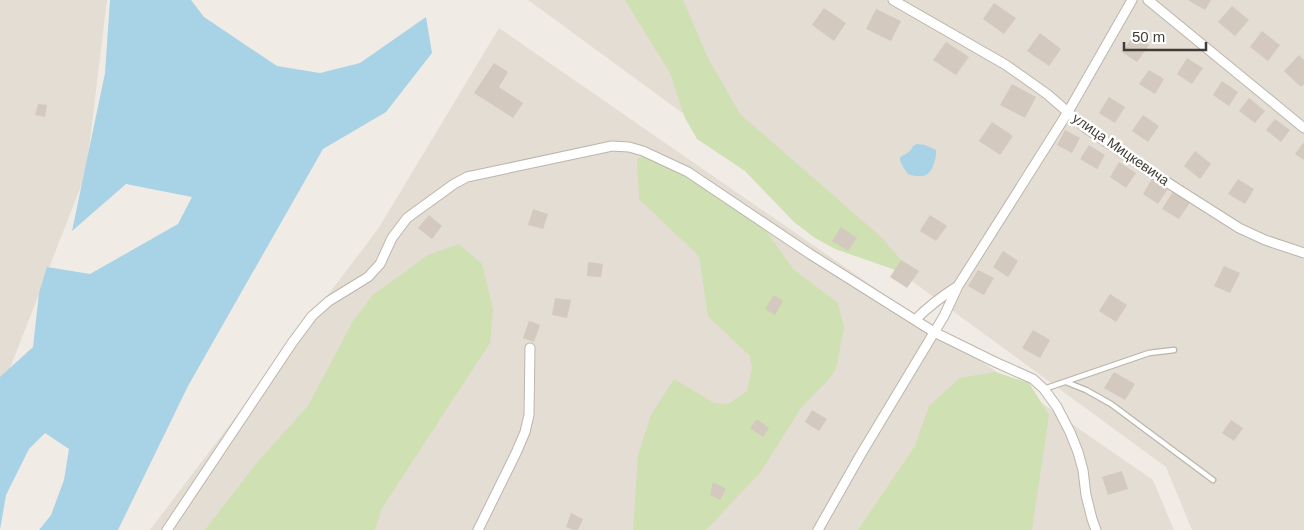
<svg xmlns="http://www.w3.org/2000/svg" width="1304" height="530" viewBox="0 0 1304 530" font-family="Arial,sans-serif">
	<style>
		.residential { fill: #e3ddd4 }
		.green { fill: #cfe0b2 }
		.water { fill: #a8d2e6 }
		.building { fill: #d3c9bf }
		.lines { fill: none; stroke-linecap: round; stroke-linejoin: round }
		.service-casing { stroke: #bdb5ac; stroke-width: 7 }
		.minor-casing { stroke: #bdb5ac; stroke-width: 11 }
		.service { stroke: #fff; stroke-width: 4.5 }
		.minor { stroke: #fff; stroke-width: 9 }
		.labels { text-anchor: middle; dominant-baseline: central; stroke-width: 5; stroke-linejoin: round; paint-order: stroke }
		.street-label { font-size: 14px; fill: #423c35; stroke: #fff }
	</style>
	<rect width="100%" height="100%" fill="#f0ece5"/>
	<path class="residential" d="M0,0H107L86,173L0,394Z
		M528,0H1304V530H1192L1166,467Z
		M499,28L1153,480L1174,530H150L378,229Z"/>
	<path class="green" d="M625,0H683L708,58L740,114L881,237L901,260L904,273L835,249L815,238L794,222L745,171L697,139L685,118L670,73Z
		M648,153L756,216L793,269L838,303L844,328L836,369L828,380L801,408L760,473L706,530H633L638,455L651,415L674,379L714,403L728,404L747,391L752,368L750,356L708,316L699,256L639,199L637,159Z
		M459,244L482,264L493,309L490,343L382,508L375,530H205L259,460L308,406L353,321L373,295L428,255Z
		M995,372L1029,383L1049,415L1032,530H858L915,446L929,406L960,378Z"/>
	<path class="water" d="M110,0H191L204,17L277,66L320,73L360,63L426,17L432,53L386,112L323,149L188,386L118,530H39L51,515L64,480L69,449L45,433L29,449L6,495L0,530V377L33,347L39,293L47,267L90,274L178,224L192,197L126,184L72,231L105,73Z
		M917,144L925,145L936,150C936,155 936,158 934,163C930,178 921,178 908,174C890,149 907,161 913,146Z"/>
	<path class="building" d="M1188,0H1211L1205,10Z
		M994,3L1016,18L1004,34L983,19Z
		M1232,6L1249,20L1235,36L1218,22Z
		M824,8L846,23L834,41L812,25Z
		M876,9L901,21L891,41L866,29Z
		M1262,31L1280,45L1268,61L1250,47Z
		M1040,33L1061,49L1049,66L1027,51Z
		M1134,35L1149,45L1137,62L1122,52Z
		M946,42L969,57L956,75L933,60Z
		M1299,55L1304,60V84L1301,87L1284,71Z
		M1187,58L1203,68L1192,84L1177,74Z
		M494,63L508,72L499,87L523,103L513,118L474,93Z
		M1149,70L1164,79L1155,94L1139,84Z
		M1222,81L1238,92L1229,106L1213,95Z
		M1012,84L1036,97L1025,118L1000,105Z
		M1109,97L1125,107L1115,123L1099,113Z
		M1249,98L1265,111L1255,123L1239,111Z
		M38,104L47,105L45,117L35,115Z
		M1143,115L1159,126L1148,142L1132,131Z
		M1275,119L1290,130L1281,142L1266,130Z
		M992,122L1013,136L1000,155L979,141Z
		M1065,130L1080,138L1072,153L1057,145Z
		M1304,142V160L1295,154Z
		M1089,145L1105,155L1097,169L1080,159Z
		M1195,151L1211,164L1200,179L1184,166Z
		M1119,162L1136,173L1126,188L1110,177Z
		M1153,177L1169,187L1158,204L1143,194Z
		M1238,179L1254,189L1245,204L1228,194Z
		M1174,190L1191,201L1179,219L1162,209Z
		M533,209L548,214L543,229L528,225Z
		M429,215L442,226L432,239L418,228Z
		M930,215L947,226L936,241L920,231Z
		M841,227L857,238L848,251L832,241Z
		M1003,251L1018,261L1008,277L993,267Z
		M901,260L919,271L907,288L890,277Z
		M588,262L603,264L601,277L587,276Z
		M1224,266L1240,273L1230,293L1214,286Z
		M978,270L994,278L984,295L968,286Z
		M1110,294L1127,305L1116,322L1099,311Z
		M774,295L783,301L775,315L765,309Z
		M555,298L571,300L567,318L552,315Z
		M529,321L540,325L534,342L523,338Z
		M1033,330L1050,340L1040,358L1022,348Z
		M1114,372L1135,384L1125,400L1104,388Z
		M812,410L827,419L819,431L805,422Z
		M757,419L769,428L763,437L750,428Z
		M1231,420L1243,428L1234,441L1222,433Z
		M1122,471L1128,489L1108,495L1102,477Z
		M713,482L726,489L720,500L710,495Z
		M571,513L583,519L578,530H574L566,527Z"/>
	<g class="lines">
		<defs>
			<path id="service" d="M1066,382L1086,390L1111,404L1213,480
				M1044,389L1149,353L1174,350"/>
			<path id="minor" d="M893,0L1006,65L1047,94L1086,128L1143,167L1239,228L1265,240L1304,253
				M1148,0L1304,128
				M915,320C929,306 942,296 958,286
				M167,530L292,343L312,316L329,301L368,277L380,264L392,238L407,218L454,184L467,177L612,146L629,147L643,151L688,172L810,254L934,332L995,362L1033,379L1044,389L1057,407L1070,432L1078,452L1083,470L1086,495L1092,519L1096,530
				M478,530L516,453L525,432L529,415L530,348
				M818,530L861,454L944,316L958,286L1068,112L1132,0"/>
		</defs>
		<use href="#service" class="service-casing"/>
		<use href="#minor" class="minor-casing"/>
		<use href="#service" class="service"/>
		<use href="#minor" class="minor"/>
	</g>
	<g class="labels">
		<g class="street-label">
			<text transform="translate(1121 149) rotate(35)">улица Мицкевича</text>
		</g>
	</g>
	<path d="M1124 42v8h82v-8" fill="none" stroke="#423c35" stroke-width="2.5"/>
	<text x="1132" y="42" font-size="15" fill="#423c35" stroke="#ffffff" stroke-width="4" paint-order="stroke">50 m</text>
</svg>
